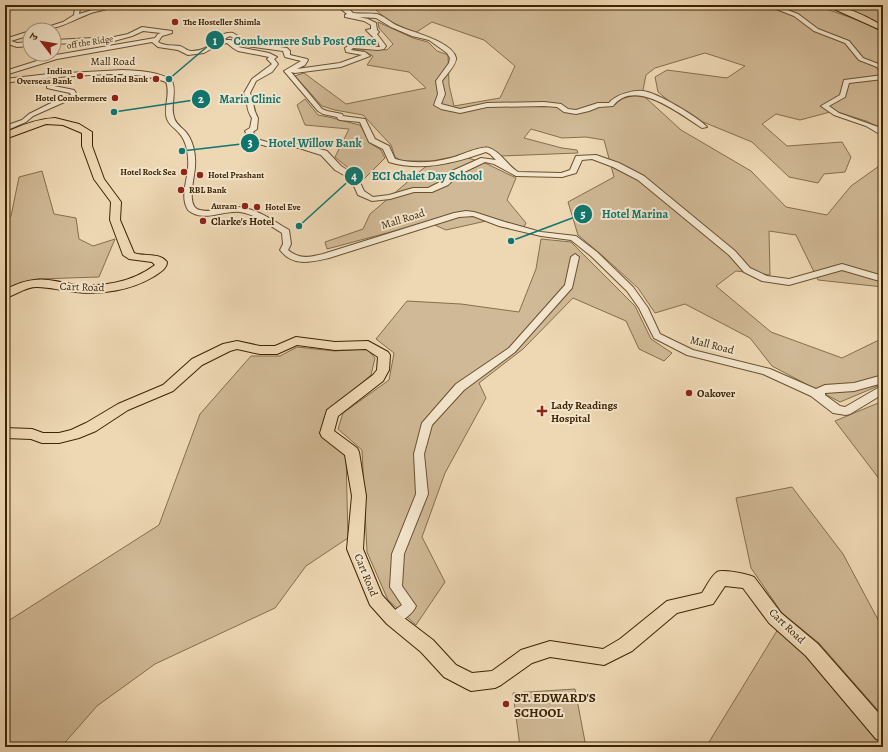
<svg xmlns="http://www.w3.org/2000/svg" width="888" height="752" viewBox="0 0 888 752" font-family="Alegreya,'Noto Serif Devanagari',serif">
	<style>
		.green { fill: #d0b996; stroke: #866e4c }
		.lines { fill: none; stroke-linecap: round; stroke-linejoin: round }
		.minor-casing { stroke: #69512f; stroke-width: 2 }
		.major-casing { stroke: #3d2403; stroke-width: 2 }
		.minor { fill: #f4e6ce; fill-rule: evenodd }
		.major { fill: #eed8b4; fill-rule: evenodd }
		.poi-dot { fill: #8f2418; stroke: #f4e6ce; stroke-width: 1.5 }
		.labels { text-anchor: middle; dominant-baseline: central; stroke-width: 4; stroke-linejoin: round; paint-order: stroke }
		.far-poi-label { font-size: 9px; font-weight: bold; fill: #3d2403; stroke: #f4e6ce; text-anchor: end }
		.far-street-label { font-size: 9px; fill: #3d2403; stroke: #f4e6ce }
		.street-label { font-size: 11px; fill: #3d2403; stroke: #f4e6ce }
		.poi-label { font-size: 11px; font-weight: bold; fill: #3d2403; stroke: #f4e6ce; text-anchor: start }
		.near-poi-label { font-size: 13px; font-weight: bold; fill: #3d2403; stroke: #f4e6ce; text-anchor: start }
		.leader { fill: none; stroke: #0f766e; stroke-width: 1.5 }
		.callout-dot { fill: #0f766e; stroke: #f4e6ce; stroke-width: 1.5 }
		.mark-label { font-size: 12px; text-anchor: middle; font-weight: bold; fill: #fff }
		.callout-label { font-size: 12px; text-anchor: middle; font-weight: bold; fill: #0f766e; stroke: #f4e6ce; stroke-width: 4; stroke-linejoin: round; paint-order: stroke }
	</style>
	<rect width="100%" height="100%" fill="#eed8b4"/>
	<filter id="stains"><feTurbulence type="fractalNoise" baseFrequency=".005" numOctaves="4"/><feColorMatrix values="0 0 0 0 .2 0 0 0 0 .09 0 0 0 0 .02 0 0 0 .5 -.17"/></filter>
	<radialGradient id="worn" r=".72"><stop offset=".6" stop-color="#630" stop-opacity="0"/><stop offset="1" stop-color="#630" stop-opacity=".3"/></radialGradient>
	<path class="green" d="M370,5H815L869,24L883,33V129L866,121L834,111L800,120L776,114L762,124L787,146L842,142L851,157L845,172L824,174L818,183L789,177L752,142L686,115L658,92L655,77L667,70L727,78L745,66L705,53L655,68L646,75L643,90L646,98L681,130L751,171L786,207L827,215L851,186L879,166H883V287L818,280L796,235L769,231L770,275L736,271L716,286L771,332L842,358L883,338V384L840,402L772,366L750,338L685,304L655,313L638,288L604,257L578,235L568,202L614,177L604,140L586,137L562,138L531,129L524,138L562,148L577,150L578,153L501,156L486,147L462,155L432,161H402L395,157L391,145L363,115L335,110L322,106L295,76L304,73L346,104L426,88L409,72L367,65L373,56L362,50H353L356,47L387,50L393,44L379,28L378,22L413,38L428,42L437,51L448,55L449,85L454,106L500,98L515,66L484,40L432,22L415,33L389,21Z
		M834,5H883V27L870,20Z
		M305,99L318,115C332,117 345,122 360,125L370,143L381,150L385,158L363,180L335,157L349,129L305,125L297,105Z
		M468,158L485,163L516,178L507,200L526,223L524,227L495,219L446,230L428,222L327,249L325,242L363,229L370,214L425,167Z
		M42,171L54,214L76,218L79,239L93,246L115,239L99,277L38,279L5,292V221L11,216L19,177Z
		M541,239L571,242L635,306L651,339L672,353L664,361L639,349L626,321L573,298L523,349L479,383L486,398L445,473L422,537L445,582L416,625L388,600L367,552L362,450L338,429L343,413L389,380L394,353L376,339L407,301L461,304L519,312L536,269Z
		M297,347L334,351L367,349L375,358L371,375L328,412L321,435L346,456L348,538L306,566L275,608L155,664L97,706L61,747H5V617L8,621L159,525L200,414L251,356H280Z
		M883,401V484L835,421Z
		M792,487L843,554L883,629V716L819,643L782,613L751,568L736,498Z
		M778,629L808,657L883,747H706Z
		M575,689L586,747H520L513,693Z"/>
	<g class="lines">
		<defs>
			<path id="minor" d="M79,5H86L80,9L79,14L109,5H118C110,10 100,10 91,13C73,20 58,30 38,30L63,22L74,15L75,8Z
				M336,5L347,7L353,13C360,14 370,13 377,14C384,16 390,22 396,25C410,32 453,41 456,58C457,64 446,75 442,81L445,94L441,104L460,109L487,103L544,102L561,104L568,109L576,110L598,103H609C615,95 633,90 643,91C656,92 698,117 707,127L702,128C681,115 635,77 613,106L599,107L589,111L576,114L564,112L557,107L544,106L487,107L460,113L441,109L434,105L438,94L436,81L449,63L450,58L447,53L429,40L412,36L391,27L376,18L359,17L368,19L376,23L377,30L379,32L377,34L386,46L384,49L378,50L353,48L351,50L365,52L370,56L341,67L295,73L291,72L322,109L327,111L342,114L343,116L365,119L375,139L389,146L395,159C413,164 432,163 451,158C459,156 482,145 489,148C501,152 507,165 518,172L561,173L570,170L576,156L596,155L619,163L644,176L735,251L750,268L767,276L789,279L842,264L883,276V282L842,270L789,285L762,281L744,272L729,255L638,180L613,167L592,159L582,160L576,173L562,177L516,176L494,164L485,162L458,175L448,185L432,192H414L390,199L372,201L358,195L351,179L335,170L321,155L299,148L266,146L251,142L245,131L250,128L252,118C245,108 249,103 244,93L252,79L272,64L267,59L269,57L238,51L233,48L227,43L218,45L204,53L188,55L178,50L158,47L152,42L57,59L5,75V71L56,55L155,38L158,34L161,33L143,31L132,36L114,41L54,44V40L114,37L128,34L142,27L172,31V33L162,36L158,42C164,46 172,45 180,46C184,47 187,51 191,51C213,52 215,31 233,33L250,43L287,48L290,51V55L307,59L308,60L305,65L297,69L340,63L362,55L346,52L345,48C355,40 368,47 380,47L378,42L366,30L371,29V25L364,21L345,17V15L347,14ZM230,36L246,46L283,51L285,57L301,61L284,71L318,111L323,114L337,117L338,119L340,120L360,122L369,142L383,149L389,162C422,172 454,163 486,152L490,154L496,160L481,158L452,171L442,181L428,188H413L389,195L373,197L364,191L357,176L341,166L327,151L300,144L267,142L257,139L253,132L257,129L258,118C252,108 255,103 250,93L256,81L272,72L278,64L274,59L277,57L269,53L238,47L231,40H222Z
				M766,5H774L798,14L818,29L849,41L863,58L881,65L883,68V75L881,74L877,67L859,60L845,43L814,31L794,16Z
				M30,31V35L11,41L17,43L30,42V46L17,47L5,43V39Z
				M123,70C138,71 160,71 172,81C177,93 170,105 174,117C175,123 181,127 185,131C193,140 196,154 195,166C195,177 185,207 200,210C211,213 222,208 233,207C254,206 272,220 289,230L291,244L288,250C300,260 310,257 323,254L454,213L466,211L474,212L505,222L541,232L576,236L597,252L633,287L648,308L660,334L693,350L770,369L816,389L825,385L854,383L883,375V383L854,391L825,393V395L840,406L845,407L883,385V394L850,414L846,415L833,413L811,396L763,374L687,355L654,338L639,308L627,291L591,256L571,240L541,236L499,226L473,216L459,217L329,258C311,262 293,267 280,250L283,244L282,233C269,225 255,214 240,212C223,210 203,223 188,210C180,197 187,182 188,168C189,157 187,141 179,133C175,128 169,125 167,119C163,107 171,94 166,82C136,71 106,74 75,76C52,77 28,79 5,83V79L49,74Z
				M883,75V79L849,83L845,97L829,106L839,113L878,127L883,131V136L866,126L834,115L821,106L840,95L844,80Z
				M49,85L74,90L78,96L33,116L26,122L5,131V126L22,120L29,114L49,104L71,95L70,93L47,88V86Z
				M575,254L579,257L572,288L515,352L464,390L432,425L424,454L428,494L404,554L402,586L416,606C413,614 401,622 393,625L388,623L387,619L388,615L402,605L390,587L392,554L416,494L414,454L422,423L456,384L509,348L565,285L571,257Z"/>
			<path id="major" d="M825,5C845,5 866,16 883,26V31Z
				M55,118L79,124L92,132V146L104,179L121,202L120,220L134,253C144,257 159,252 167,262C167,269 159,273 153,277C131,290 102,295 76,292C63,291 50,287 37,287C25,287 16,295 5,298V290C14,285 24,281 34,280C46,278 59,282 71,284C100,288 131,283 155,265L152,262L129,259L123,255L110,220L111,202L94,179L82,146V133L63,125L46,124L5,139V133C21,125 37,119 55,118Z
				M296,337L335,342L368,341L388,352L390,355L389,370L383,381L338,416L334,431L357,448L359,452L366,496L363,549L382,595L399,614L433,640L456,665L472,673L492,671L521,650L550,641L603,649L620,639L667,601L702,593C706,587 711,576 717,572C723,569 747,574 754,577L781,613L818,644L883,718V741L876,739L806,656L769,623L743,588L725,586L713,604L677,613L632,651L604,665L550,657L532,663L501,685L495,688L471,691L465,688L444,677L421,652L387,624L370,605L347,549L352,496L345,455L322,437L320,433L327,410L373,375L377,370L378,357L366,349L335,350L297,345L277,354H260L237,349L230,351L202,365L173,391L128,410L96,431L79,438L59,443H42L31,439L5,438V428L32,429L43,433H59L71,430L86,423L118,404L163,385L192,359L223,344L237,341L260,346H275Z"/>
		</defs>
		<use href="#minor" class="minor-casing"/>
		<use href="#major" class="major-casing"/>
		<use href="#minor" class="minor"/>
		<use href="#major" class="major"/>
	</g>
	<g class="poi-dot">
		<circle cx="175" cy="22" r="4"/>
		<circle cx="80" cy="76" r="4"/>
		<circle cx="156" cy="79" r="4"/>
		<circle cx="115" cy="98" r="4"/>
		<circle cx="184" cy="172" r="4"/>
		<circle cx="200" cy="175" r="4"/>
		<circle cx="181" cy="190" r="4"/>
		<circle cx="245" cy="206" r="4"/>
		<circle cx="257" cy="207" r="4"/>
		<circle cx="203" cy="221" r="4"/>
		<circle cx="689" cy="393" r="4"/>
		<path d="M540 405h4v4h4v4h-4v4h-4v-4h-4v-4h4z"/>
		<circle cx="506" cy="704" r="4"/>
	</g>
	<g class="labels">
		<g class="far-poi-label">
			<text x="183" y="22" text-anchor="start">The Hosteller Shimla</text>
			<text x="72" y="71">Indian<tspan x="72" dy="10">Overseas Bank</tspan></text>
			<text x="148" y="79">IndusInd Bank</text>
			<text x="107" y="98">Hotel Combermere</text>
			<text x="176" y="172">Hotel Rock Sea</text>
			<text x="208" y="175" text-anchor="start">Hotel Prashant</text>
			<text x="189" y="190" text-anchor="start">RBL Bank</text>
			<text x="237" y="206">Auram</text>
			<text x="265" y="207" text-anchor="start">Hotel Eve</text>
		</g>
		<g class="far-street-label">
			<text transform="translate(90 42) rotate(-9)">off the Ridge</text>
		</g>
		<g class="street-label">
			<text x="113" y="61">Mall Road</text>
			<text transform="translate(403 219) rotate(-17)">Mall Road</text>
			<text transform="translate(82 287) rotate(2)">Cart Road</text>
			<text transform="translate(712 345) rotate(14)">Mall Road</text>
			<text transform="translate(366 575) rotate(68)">Cart Road</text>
			<text transform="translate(787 626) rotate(44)">Cart Road</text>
		</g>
		<g class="poi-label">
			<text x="211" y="221">Clarke's Hotel</text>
			<text x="697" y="393">Oakover</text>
			<text x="551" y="405">Lady Readings<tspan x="551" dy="13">Hospital</tspan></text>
		</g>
		<g class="near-poi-label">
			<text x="514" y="697">ST. EDWARD'S<tspan x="514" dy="15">SCHOOL</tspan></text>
		</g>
	</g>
	<path class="leader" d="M169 79L215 40M114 112L201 99M182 151L250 143M299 226L354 176M511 241L583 214"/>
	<g class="callout-dot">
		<circle cx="169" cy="79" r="4"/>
		<circle cx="114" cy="112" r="4"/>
		<circle cx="182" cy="151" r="4"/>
		<circle cx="299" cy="226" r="4"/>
		<circle cx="511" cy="241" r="4"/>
		<circle cx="215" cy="40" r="10"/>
		<circle cx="201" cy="99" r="10"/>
		<circle cx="250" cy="143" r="10"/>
		<circle cx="354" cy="176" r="10"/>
		<circle cx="583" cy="214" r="10"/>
	</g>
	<g class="mark-label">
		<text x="215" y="45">1</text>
		<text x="201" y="103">2</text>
		<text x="250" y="147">3</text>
		<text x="354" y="180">4</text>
		<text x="583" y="218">5</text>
	</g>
	<g class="callout-label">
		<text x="305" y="45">Combermere Sub Post Office</text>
		<text x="250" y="103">Maria Clinic</text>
		<text x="315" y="147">Hotel Willow Bank</text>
		<text x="427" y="180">ECI Chalet Day School</text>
		<text x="635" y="218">Hotel Marina</text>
	</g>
	<rect width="888" height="752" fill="none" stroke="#eed8b4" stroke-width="20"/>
	<rect x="6" y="6" width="876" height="740" fill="none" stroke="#3d2403" stroke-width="2"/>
	<rect x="10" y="10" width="868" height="732" fill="none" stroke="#3d2403"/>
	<g transform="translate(42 42) rotate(301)"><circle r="19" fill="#f4e6ce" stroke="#ab987d"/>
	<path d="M0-3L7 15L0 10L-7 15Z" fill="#8f2418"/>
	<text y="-6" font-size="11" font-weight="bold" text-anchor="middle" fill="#3d2403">उ</text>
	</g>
	<rect width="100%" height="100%" filter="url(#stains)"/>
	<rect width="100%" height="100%" fill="url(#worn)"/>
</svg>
